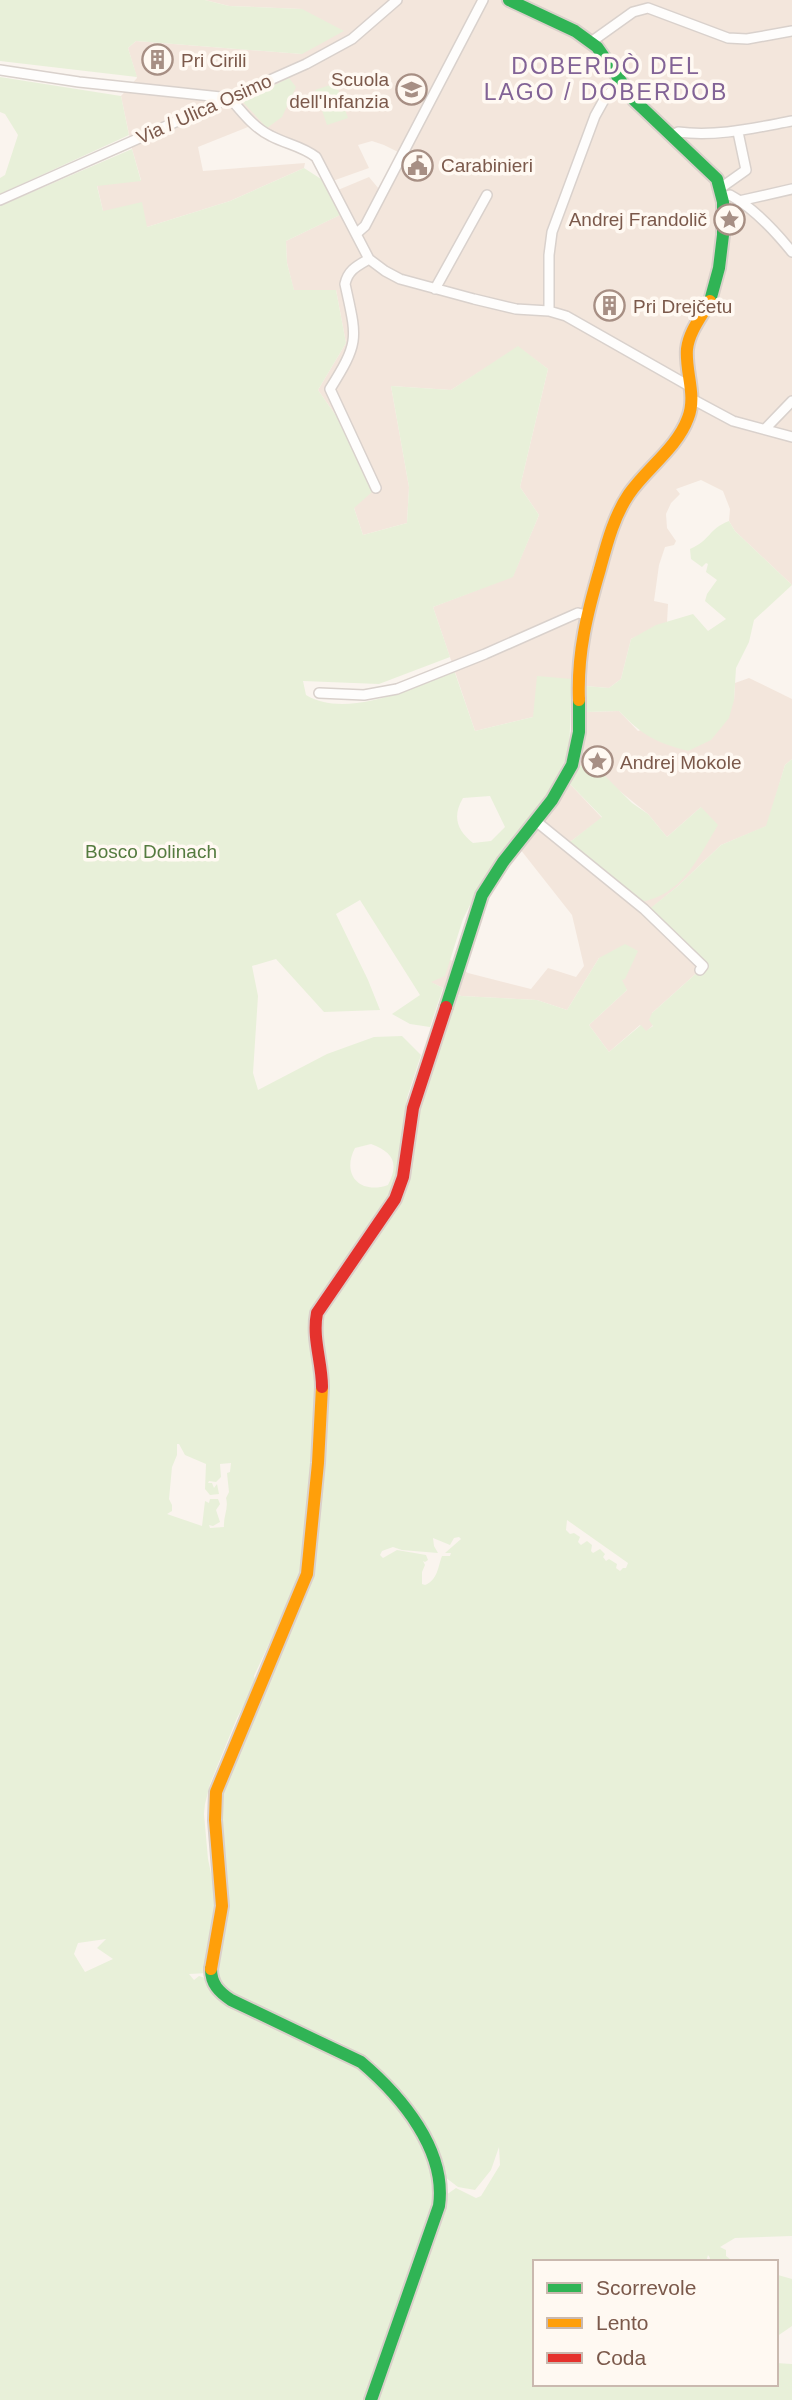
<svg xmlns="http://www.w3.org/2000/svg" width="792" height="2400" viewBox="0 0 792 2400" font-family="Helvetica,sans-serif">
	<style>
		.residential { fill: #f3e6dc }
		.green { fill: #e8f0d9; fill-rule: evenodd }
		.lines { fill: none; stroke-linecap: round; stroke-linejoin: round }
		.street-casing { stroke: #d9d1cc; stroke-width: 12 }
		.fast-casing { stroke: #dad0ca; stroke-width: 16 }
		.slow-casing { stroke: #dad0ca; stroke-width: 16 }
		.jam-casing { stroke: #dad0ca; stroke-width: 16 }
		.street { stroke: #fefdfc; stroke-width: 9 }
		.fast { stroke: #30b455; stroke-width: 12 }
		.slow { stroke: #ff9f0a; stroke-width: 12 }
		.jam { stroke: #e5322d; stroke-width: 12 }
		.labels { text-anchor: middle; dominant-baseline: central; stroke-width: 7; stroke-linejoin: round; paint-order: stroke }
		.poi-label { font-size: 19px; fill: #7b594b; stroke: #fff9f2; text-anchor: start }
		.street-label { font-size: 19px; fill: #7b594b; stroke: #fff9f2 }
		.park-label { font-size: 19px; fill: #547b3f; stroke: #fff9f2 }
		.quarter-label { font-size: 23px; letter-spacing: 2px; fill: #826396; stroke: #fff9f2 }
	</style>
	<rect width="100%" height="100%" fill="#faf4ee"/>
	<path class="residential" d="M205,0H792V585L735,531L729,521L730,509L723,491L701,480L676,489L680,494L671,503L666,514L667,528L676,541L674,545L665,547L659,565L654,601L668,604L667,622L631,639L621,679L609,688L585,686L572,679L533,717L475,731L433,607L513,576L539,515L520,487L548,369L518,347L451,390L391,386L409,487L407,523L363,535L354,508L344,427L318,390L346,343L336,290L294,291L287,263L286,241L348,211L338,190L369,177L379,189L398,152L384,145L372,141L358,145L369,168L324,184L314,160L254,128L248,127L198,147L203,171L305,163L304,168L230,201L147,227L103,211L97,185L141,180L132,149L121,96L137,78L128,48L136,41L302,54V9L229,6Z
		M749,678L792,699V759L785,765L767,826L721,845L678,886L643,915L700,970L652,1013L653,1025L646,1032L640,1025L609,1052L589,1025L627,990L599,958L567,1010L537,1000L461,996L430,982L399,937L410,900L434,912L422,955L451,960L468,973L531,989L548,968L576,977L584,966L572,915L520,849L545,819L569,783L602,818L570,842L565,851L639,902L701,807L667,837L648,814L621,792L584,766H576L586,712L619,711L638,731L734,700L735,683Z"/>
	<path class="green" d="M0,0H205L229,6L302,9L344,31L302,54L136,41L128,48L137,77L0,61Z
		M0,77L121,96L129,135L0,194V178L5,175L18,135L5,114L0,112Z
		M289,78L296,87L282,117L267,128L242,101Z
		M336,83L348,118L327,125L315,90Z
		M132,149L141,181L97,186L103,211L142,202L147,227L230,201L304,168L321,179L324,184L340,215L286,241L287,263L294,290H336L346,343L318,390L344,427L372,492L354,508L363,535L407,523L409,487L391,386L451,390L518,346L548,369L520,487L539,515L513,577L433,607L450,657L379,684L303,681L306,695C344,719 417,689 454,670L475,731L533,717L537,676L572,679L569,752L548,795L484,877L463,919L445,976L431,982L443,988L430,1027L410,1024L392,1014L420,995L360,900L336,914L368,980L380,1010L324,1012L276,959L252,966L258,996L253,1073L258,1090L327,1054L374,1037L402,1036L421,1055L407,1098L398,1170L388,1197L320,1296L311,1316L317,1367L313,1441L303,1560L297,1584L254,1676L256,1683L237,1718L210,1784L205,1804L204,1814L208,1859L221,1922L208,1973L189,1974L194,1980L199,1976L205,1978L211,1992L220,2001L363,2068C384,2089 446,2161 433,2191H436L435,2203L366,2400H0V206ZM490,796L505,827L491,841L473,843C457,830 452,817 463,798ZM371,1144C392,1152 400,1162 388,1185C360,1195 341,1175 355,1148ZM177,1444H179L185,1455L206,1464L205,1489L210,1495L219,1494L217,1484L214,1488L212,1483H208L209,1481L216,1482L221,1477L220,1464L231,1463L230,1472L227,1473L229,1492L226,1498C229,1508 223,1517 224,1527L210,1528L209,1525L213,1526L220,1522L216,1510L220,1504L218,1499H210L209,1503L205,1501L202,1526L167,1514L172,1511V1505L169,1499L172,1467L177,1455ZM106,1939L97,1948L113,1959L85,1972L74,1954L78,1943Z
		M729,521L735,531L792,585L754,620L749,642L736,668L734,700L729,718L711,740L688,751C655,742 643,736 619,711L586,712L585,686L609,688L621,679L631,639L656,625L693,614L708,631L726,619L705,601L707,594L717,580L706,572L708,564L706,563L702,567L691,559L690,549C711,540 708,529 729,521Z
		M792,759V2236L735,2238L720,2247L726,2250V2256L734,2262H709L710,2258L708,2255L706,2262H535V2384H776V2363L792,2364V2400H377L438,2229L446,2195L456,2188L476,2198L481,2196L500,2165L499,2147L491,2170L475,2190L458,2187L445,2177L424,2130L394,2085L375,2063L341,2043L234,1995L218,1981L217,1973L224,1937L226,1909L219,1814L222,1773L307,1574L322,1397L314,1329L395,1198L413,1108L455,994L461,996L537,1000L567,1010L599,958L625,944L638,951L625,979L622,980L627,990L589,1025L609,1052L641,1025L646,1031L653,1026L649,1020L652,1013L700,970L642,915L678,886L721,845L766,826L785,765ZM567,1520L628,1563L626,1568H623L620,1571L616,1568L617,1564L609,1559L606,1561L603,1557L605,1554L600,1549L593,1553L591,1551L592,1545L587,1541L581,1545L578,1542L580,1537L574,1533L570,1534L566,1530ZM459,1537L461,1539L445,1553H451L450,1556H442C438,1566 438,1580 425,1585L422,1584V1572L425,1565L423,1561L425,1562L428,1560L426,1555L397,1550L383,1558L380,1555L382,1551L393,1547L402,1550L438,1553L434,1546L433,1538L450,1545L454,1538Z
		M594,765L632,803L648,814L667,837L701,807L718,825C698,858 681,897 639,902L570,842L602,817L569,783L576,766Z
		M778,2275L792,2279V2326L776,2337Z"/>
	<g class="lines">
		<defs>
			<path id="street" d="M591,42L633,12L648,8L728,38L747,39L792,31
				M0,70L79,82L230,98C242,112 254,128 271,136C286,144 302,146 316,157L369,259L385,271L400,279L474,299L516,309L549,311L566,316L691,387
				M673,135L678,132C717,137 754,128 792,121
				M722,187L746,170L738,132
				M724,197L730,195C754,208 775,231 792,252
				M0,200L306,64L352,39L397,0
				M739,201L792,189
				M357,233L365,226L483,0
				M369,259C357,266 348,270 345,284C357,339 360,341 330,389L376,488
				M435,289L487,195
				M549,311V255L552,232L595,116L605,98L620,82
				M692,399L733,421L792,437
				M765,429L792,401
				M319,693L364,695L397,689L485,654L571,616L578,613L586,615
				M537,822L644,909L703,966L700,970"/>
			<path id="fast" d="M509,0L575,31L597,47L634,100L717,179L723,202V235L719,268L710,301
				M446,1007L482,895L503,862L552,800L572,765L579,732V700
				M211,1969C211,1984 219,1992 231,2000L361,2062C401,2096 447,2150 439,2206L371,2400"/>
			<path id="slow" d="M579,700C577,654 587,613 600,569C607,543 614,516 629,494C647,468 677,448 688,418C697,395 685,372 687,349C689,331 702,316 710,301
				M211,1969L222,1906L215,1820L216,1792L307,1574L318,1463L322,1387"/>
			<path id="jam" d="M322,1387C322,1362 312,1338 317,1313L395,1199L403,1177L413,1108L446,1007"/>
		</defs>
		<use href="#street" class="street-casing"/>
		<use href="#fast" class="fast-casing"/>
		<use href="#slow" class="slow-casing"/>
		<use href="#jam" class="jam-casing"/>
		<use href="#street" class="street"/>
		<use href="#fast" class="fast"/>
		<use href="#slow" class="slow"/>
		<use href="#jam" class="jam"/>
	</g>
	<defs>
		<symbol id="building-ring" viewBox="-11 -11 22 22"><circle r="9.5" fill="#fff9f2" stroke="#a78f84" stroke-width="1.5"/><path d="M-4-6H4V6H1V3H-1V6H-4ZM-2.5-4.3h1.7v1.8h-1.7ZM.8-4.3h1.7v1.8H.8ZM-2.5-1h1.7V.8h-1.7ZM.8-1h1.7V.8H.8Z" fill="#a78f84"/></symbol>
		<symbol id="school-ring" viewBox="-11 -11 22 22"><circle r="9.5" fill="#fff9f2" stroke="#a78f84" stroke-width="1.5"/><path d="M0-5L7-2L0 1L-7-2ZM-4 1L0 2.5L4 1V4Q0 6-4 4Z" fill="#a78f84"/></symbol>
		<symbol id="civic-ring" viewBox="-11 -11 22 22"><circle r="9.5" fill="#fff9f2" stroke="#a78f84" stroke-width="1.5"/><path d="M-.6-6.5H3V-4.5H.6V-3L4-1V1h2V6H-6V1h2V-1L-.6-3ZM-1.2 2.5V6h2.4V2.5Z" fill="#a78f84"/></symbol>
		<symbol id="sight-ring" viewBox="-11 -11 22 22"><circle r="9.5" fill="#fff9f2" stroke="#a78f84" stroke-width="1.5"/><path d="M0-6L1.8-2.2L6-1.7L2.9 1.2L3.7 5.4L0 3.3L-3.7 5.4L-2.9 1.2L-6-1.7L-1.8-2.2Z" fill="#a78f84"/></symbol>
	</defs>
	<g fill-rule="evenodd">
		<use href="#building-ring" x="140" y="42" width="35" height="35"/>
		<use href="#school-ring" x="394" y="72" width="35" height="35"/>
		<use href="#civic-ring" x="400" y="148" width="35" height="35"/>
		<use href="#sight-ring" x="712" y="202" width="35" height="35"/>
		<use href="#building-ring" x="592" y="288" width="35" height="35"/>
		<use href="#sight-ring" x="580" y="744" width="35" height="35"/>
	</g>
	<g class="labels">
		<g class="poi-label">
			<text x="181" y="60">Pri Cirili</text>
			<text x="389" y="79" text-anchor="end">Scuola<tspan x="389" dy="22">dell'Infanzia</tspan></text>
			<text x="441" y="165">Carabinieri</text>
			<text x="707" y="219" text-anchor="end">Andrej Frandolič</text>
			<text x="633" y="306">Pri Drejčetu</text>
			<text x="620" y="762">Andrej Mokole</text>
		</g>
		<g class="street-label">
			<text transform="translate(204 109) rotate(-24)">Via / Ulica Osimo</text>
		</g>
		<g class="park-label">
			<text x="151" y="851">Bosco Dolinach</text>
		</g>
		<g class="quarter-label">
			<text x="606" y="66">DOBERDÒ DEL<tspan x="606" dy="26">LAGO / DOBERDOB</tspan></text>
		</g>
	</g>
	<rect x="533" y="2260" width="245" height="126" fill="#fff9f2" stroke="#cab9af" stroke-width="2"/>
	<rect x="547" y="2283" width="35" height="10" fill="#30b455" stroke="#cab9af" stroke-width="2"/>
	<text x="596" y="2295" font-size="21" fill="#7b594b">Scorrevole</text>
	<rect x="547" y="2318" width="35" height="10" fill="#ff9f0a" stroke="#cab9af" stroke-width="2"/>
	<text x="596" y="2330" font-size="21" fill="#7b594b">Lento</text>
	<rect x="547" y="2353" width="35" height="10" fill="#e5322d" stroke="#cab9af" stroke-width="2"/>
	<text x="596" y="2365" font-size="21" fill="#7b594b">Coda</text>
</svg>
